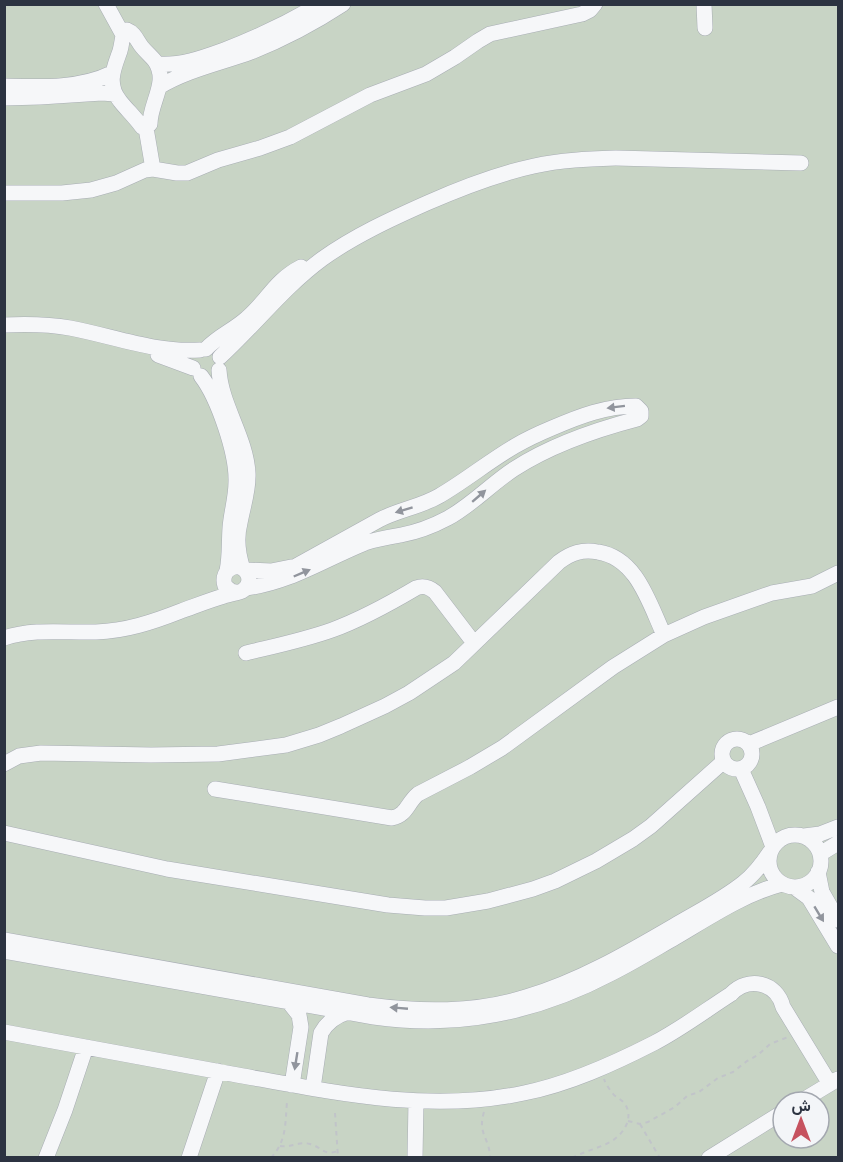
<svg xmlns="http://www.w3.org/2000/svg" width="843" height="1162" viewBox="0 0 843 1162" font-family="Barlow,Vazirmatn,sans-serif">
	<style>
		.grass { fill: #c8d4c5; fill-rule: evenodd }
		.lines { fill: none; stroke-linecap: round; stroke-linejoin: round }
		.minor-casing { stroke: #a8adb4; stroke-width: 16 }
		.path { stroke: #c1c4c9; stroke-width: 2; stroke-dasharray: 4.5 4.5; stroke-linecap: butt }
		.minor { stroke: #f6f7f9; stroke-width: 15 }
		.oneway { fill: #91959d }
	</style>
	<rect width="100%" height="100%" fill="#e3e6ea"/>
	<path class="grass" d="M5,5H838V1157L5,1158ZM783,1102H819V1138H783Z"/>
	<g class="lines">
		<defs>
			<path id="minor" d="M106,4L123,35
				M704,4L705,28
				M127,30C135,33 137,41 142,47C146,52 151,56 155,61C169,82 150,102 150,124L146,128L142,127C135,117 127,110 120,101C106,84 114,68 120,51C122,44 122,38 124,32Z
				M157,64C180,66 202,58 224,50C258,37 289,22 320,4
				M4,86C40,87 80,89 112,73
				M159,87C187,70 221,63 251,52C284,39 314,23 343,4
				M4,98L40,97L102,93L115,94
				M146,128L153,169
				M4,193H62L91,190L116,183L145,170L153,169L177,173H187L218,160L260,148L290,137L370,95L426,74L455,57L478,41L490,34L582,14L590,10L595,4
				M4,325C27,324 48,324 70,328C113,336 155,353 200,350
				M206,349C218,336 234,330 247,318C268,300 274,281 301,267
				M158,355L193,368
				M220,357C255,325 284,287 322,259C354,236 391,219 427,203C461,188 497,174 534,166C561,160 589,159 616,158L801,163
				M219,370C221,405 246,437 248,473C249,490 243,506 240,523C236,538 238,554 243,569
				M201,376C218,398 237,454 236,482C236,498 231,513 230,528C229,543 230,556 227,571
				M245,570L271,571L296,566L379,520C398,510 420,507 439,496C465,481 489,461 515,446C527,439 540,433 552,428C580,416 606,406 636,406L641,411V416L637,419C595,430 551,445 514,469C491,484 472,505 448,518C433,526 417,532 401,535C389,537 377,539 365,543C325,559 289,583 246,588
				M4,638C35,628 65,633 96,632C126,631 153,622 181,611C195,606 210,600 224,596C230,594 237,593 242,591C248,588 250,581 248,575C242,559 219,568 225,586L231,591L236,592
				M246,653C275,646 304,640 332,630C362,619 389,604 416,588C424,585 429,587 435,592L474,643
				M722 754a15 15 0 1 1 30 0a15 15 0 1 1-30 0Z
				M749,744L838,707
				M4,764L19,756L41,753L151,755L218,754L286,745L319,735L341,726L385,706L409,693L454,663L559,562C571,553 582,549 598,552C637,558 649,603 664,635
				M741,769L758,807L773,847
				M215,789L392,818C407,815 407,803 418,794L470,767L502,748L613,667L664,635L704,617L772,593L812,586L838,573
				M4,833L167,869L388,905L425,908H446L488,901L533,889L555,881L596,861L633,839L651,826L724,761
				M769 861a26 26 0 1 1 52 0a26 26 0 1 1-52 0Z
				M804,836L820,834L838,827
				M820,854L838,843
				M818,872L822,892L838,920
				M794,887L809,898L838,946
				M4,940L368,1005C421,1012 474,1013 526,997C580,981 629,952 677,924C699,911 723,899 743,883C754,875 762,864 770,852
				M4,951L374,1017C459,1029 536,1013 612,973C634,962 655,949 676,937C710,917 744,894 782,884
				M288,1001L299,1015L301,1027L292,1085
				M4,1032C80,1046 156,1060 232,1074C327,1091 427,1114 524,1093C569,1084 613,1064 654,1043C681,1029 706,1010 731,994C748,976 777,982 783,1007L830,1084
				M313,1088L321,1033C327,1022 335,1016 348,1012
				M800,1102L838,1079
				M46,1158L65,1110L86,1047
				M189,1158L218,1071
				M415,1158L416,1101
				M709,1158L783,1112"/>
		</defs>
		<use href="#minor" class="minor-casing"/>
		<path class="path" d="M484,1112C477,1134 490,1138 490,1158
			M335,1113L338,1158
			M628,1121L640,1124L648,1122L675,1107L687,1096L699,1092L718,1078L733,1072L747,1061L758,1055L770,1044L788,1037
			M640,1124L660,1158
			M280,1146C291,1148 299,1141 310,1144C322,1147 323,1156 338,1151
			M271,1158C287,1140 285,1124 287,1102
			M572,1158C585,1151 600,1148 612,1141C624,1133 634,1118 625,1104C622,1100 618,1098 614,1095C610,1090 606,1085 604,1079"/>
		<use href="#minor" class="minor"/>
	</g>
	<defs><path id="oneway-solid" d="M-6-.8H1V-3.2L6.5 0L1 3.2V.8H-6Z" transform="scale(1.5)"/></defs>
	<g class="oneway">
		<use href="#oneway-solid" transform="translate(616 407) rotate(173)"/>
		<use href="#oneway-solid" transform="translate(479 496) rotate(-41)"/>
		<use href="#oneway-solid" transform="translate(404 510) rotate(163)"/>
		<use href="#oneway-solid" transform="translate(302 573) rotate(-23)"/>
		<use href="#oneway-solid" transform="translate(819 914) rotate(59)"/>
		<use href="#oneway-solid" transform="translate(399 1008) rotate(-175)"/>
		<use href="#oneway-solid" transform="translate(296 1061) rotate(99)"/>
	</g>
	<rect width="843" height="1162" fill="none" stroke="#2c3341" stroke-width="12"/>
	<g transform="translate(801 1120)"><circle r="28" fill="#f3f5f8" stroke="#a3a7af" stroke-width="1.5"/>
	<path d="M0-4.5L10 22L0 15L-10 22Z" fill="#c6525f"/>
	<text y="-9" font-size="16" font-weight="bold" text-anchor="middle" fill="#2c3341">ش</text>
	</g>
</svg>
